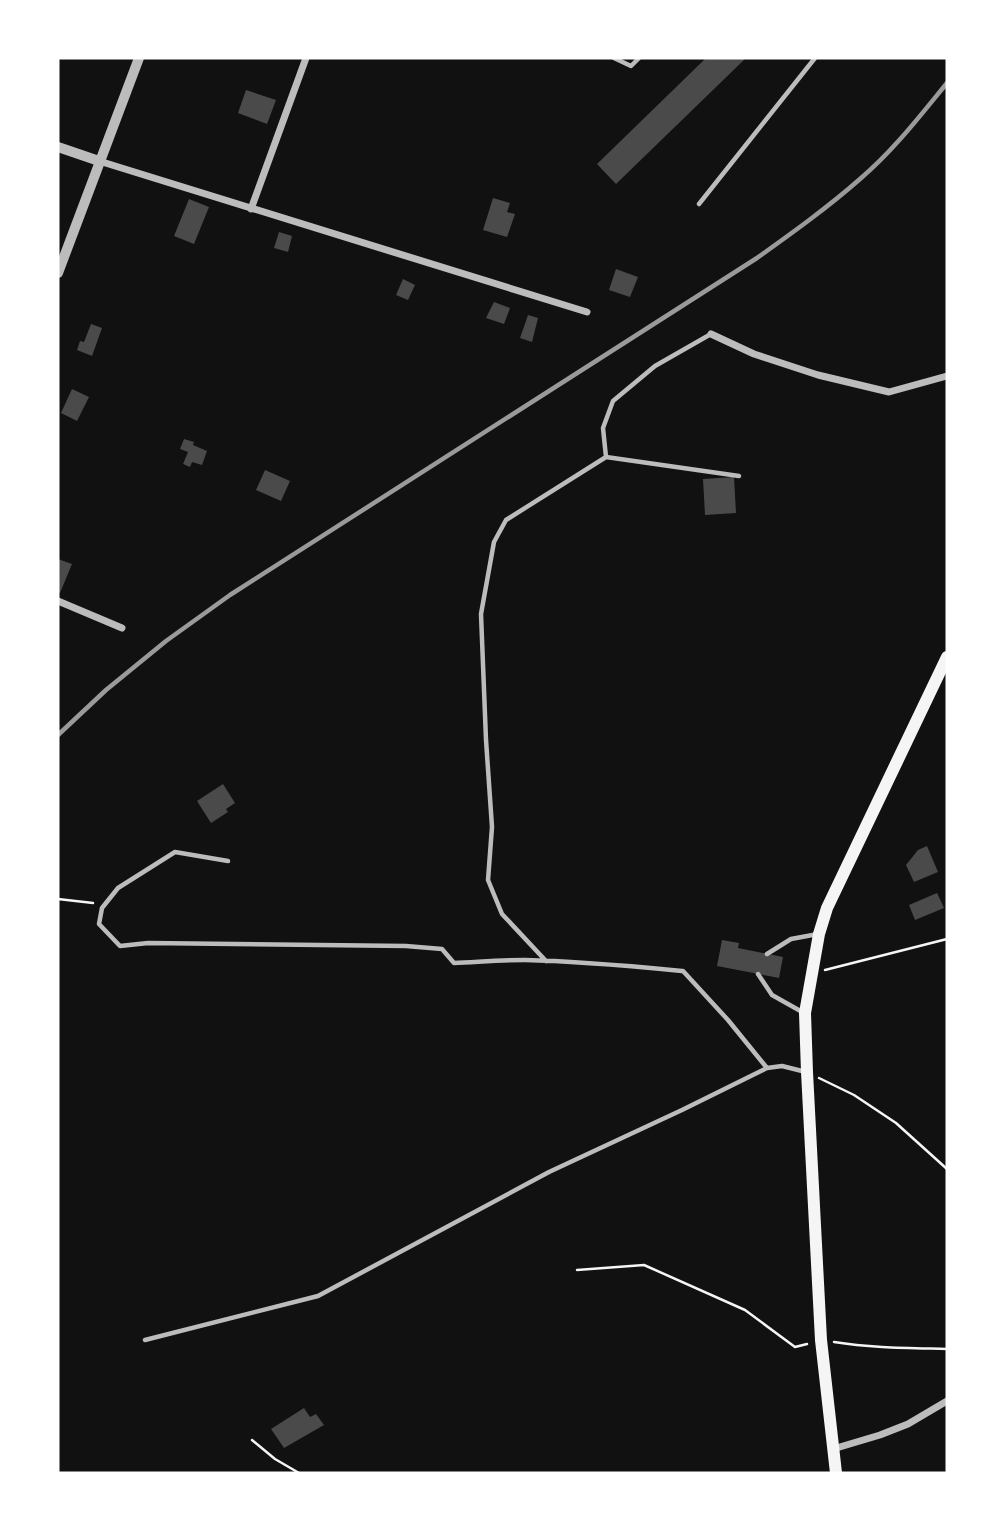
<svg xmlns="http://www.w3.org/2000/svg" width="1005" height="1531" viewBox="0 0 1005 1531" font-family="'PT Sans',sans-serif">
	<style>
		.building { fill: #4a4a4a }
		.lines { fill: none; stroke-linecap: round; stroke-linejoin: round }
		.path { stroke: #f5f5f5; stroke-width: 2.5 }
		.service { stroke: #bcbcbc; stroke-width: 4.5 }
		.minor { stroke: #bcbcbc; stroke-width: 7 }
		.tertiary { stroke: #bcbcbc; stroke-width: 10 }
		.secondary { stroke: #f5f5f5; stroke-width: 12 }
		.rail { stroke: #9a9a9a; stroke-width: 4.5 }
	</style>
	<rect width="100%" height="100%" fill="#111"/>
	<path class="building" d="M706,58H746L616,184L597,164Z
		M246,90L276,100L267,124L238,113Z
		M493,198L510,203L507,212L515,214L507,237L483,230Z
		M189,199L209,207L194,244L174,236Z
		M279,232L292,236L288,252L274,248Z
		M616,269L638,277L630,297L609,290Z
		M403,279L415,285L408,300L396,295Z
		M494,302L510,308L504,324L486,318Z
		M528,315L538,318L532,342L520,338Z
		M91,324L102,328L92,356L77,350L80,341L84,342Z
		M72,389L89,397L77,421L61,413Z
		M184,439L194,442L193,445L207,451L202,465L192,462L190,467L183,464L188,452L180,449Z
		M265,470L290,481L281,501L256,490Z
		M734,477L736,513L705,515L703,479Z
		M58,559L72,564L60,593L58,592Z
		M223,784L235,803L226,809L228,812L211,823L197,801Z
		M927,846L938,872L914,882L906,865L918,850Z
		M937,893L944,908L915,920L909,905Z
		M722,940L739,943L738,948L783,957L779,978L717,966Z
		M304,1408L310,1417L316,1414L324,1425L284,1448L271,1429Z"/>
	<g class="lines">
		<path class="path" d="M58,899L93,903
			M825,970L947,939
			M819,1078L854,1095L896,1123L947,1169
			M577,1270L644,1265L745,1310L795,1347L807,1344
			M834,1342C871,1348 909,1348 947,1349
			M252,1440L275,1459L299,1473"/>
		<path class="service" d="M614,58L631,66L639,58
			M699,204L815,58
			M711,334L655,366L613,401L603,428L606,457L739,476
			M228,861L175,852L118,888L102,908L99,924L120,946L148,943L406,946L442,949L454,963C478,962 501,960 525,960C578,961 630,966 683,971L728,1020L767,1068
			M767,954L791,939L818,934
			M546,961L502,914L488,880L492,827L486,740L481,614L494,542L506,520L606,457
			M758,974L772,995L804,1013
			M145,1340L318,1296L549,1172L682,1110L767,1068L782,1066L806,1072"/>
		<path class="minor" d="M99,161L587,312
			M251,209L306,58
			M711,334L754,354L818,375L889,392L947,376
			M58,601L122,628
			M833,1449L880,1435L908,1424L947,1401"/>
		<path class="tertiary" d="M58,147L99,161
			M58,273L139,58"/>
		<path class="secondary" d="M836,1473L821,1340L807,1072L805,1013L819,934L827,908L947,657"/>
		<path class="rail" d="M58,735L106,690L166,641L230,595L757,258C792,233 827,208 860,179C893,151 920,116 947,83"/>
	</g>
	<rect width="1005" height="1531" fill="none" stroke="#ffffff" stroke-width="119"/>
</svg>
